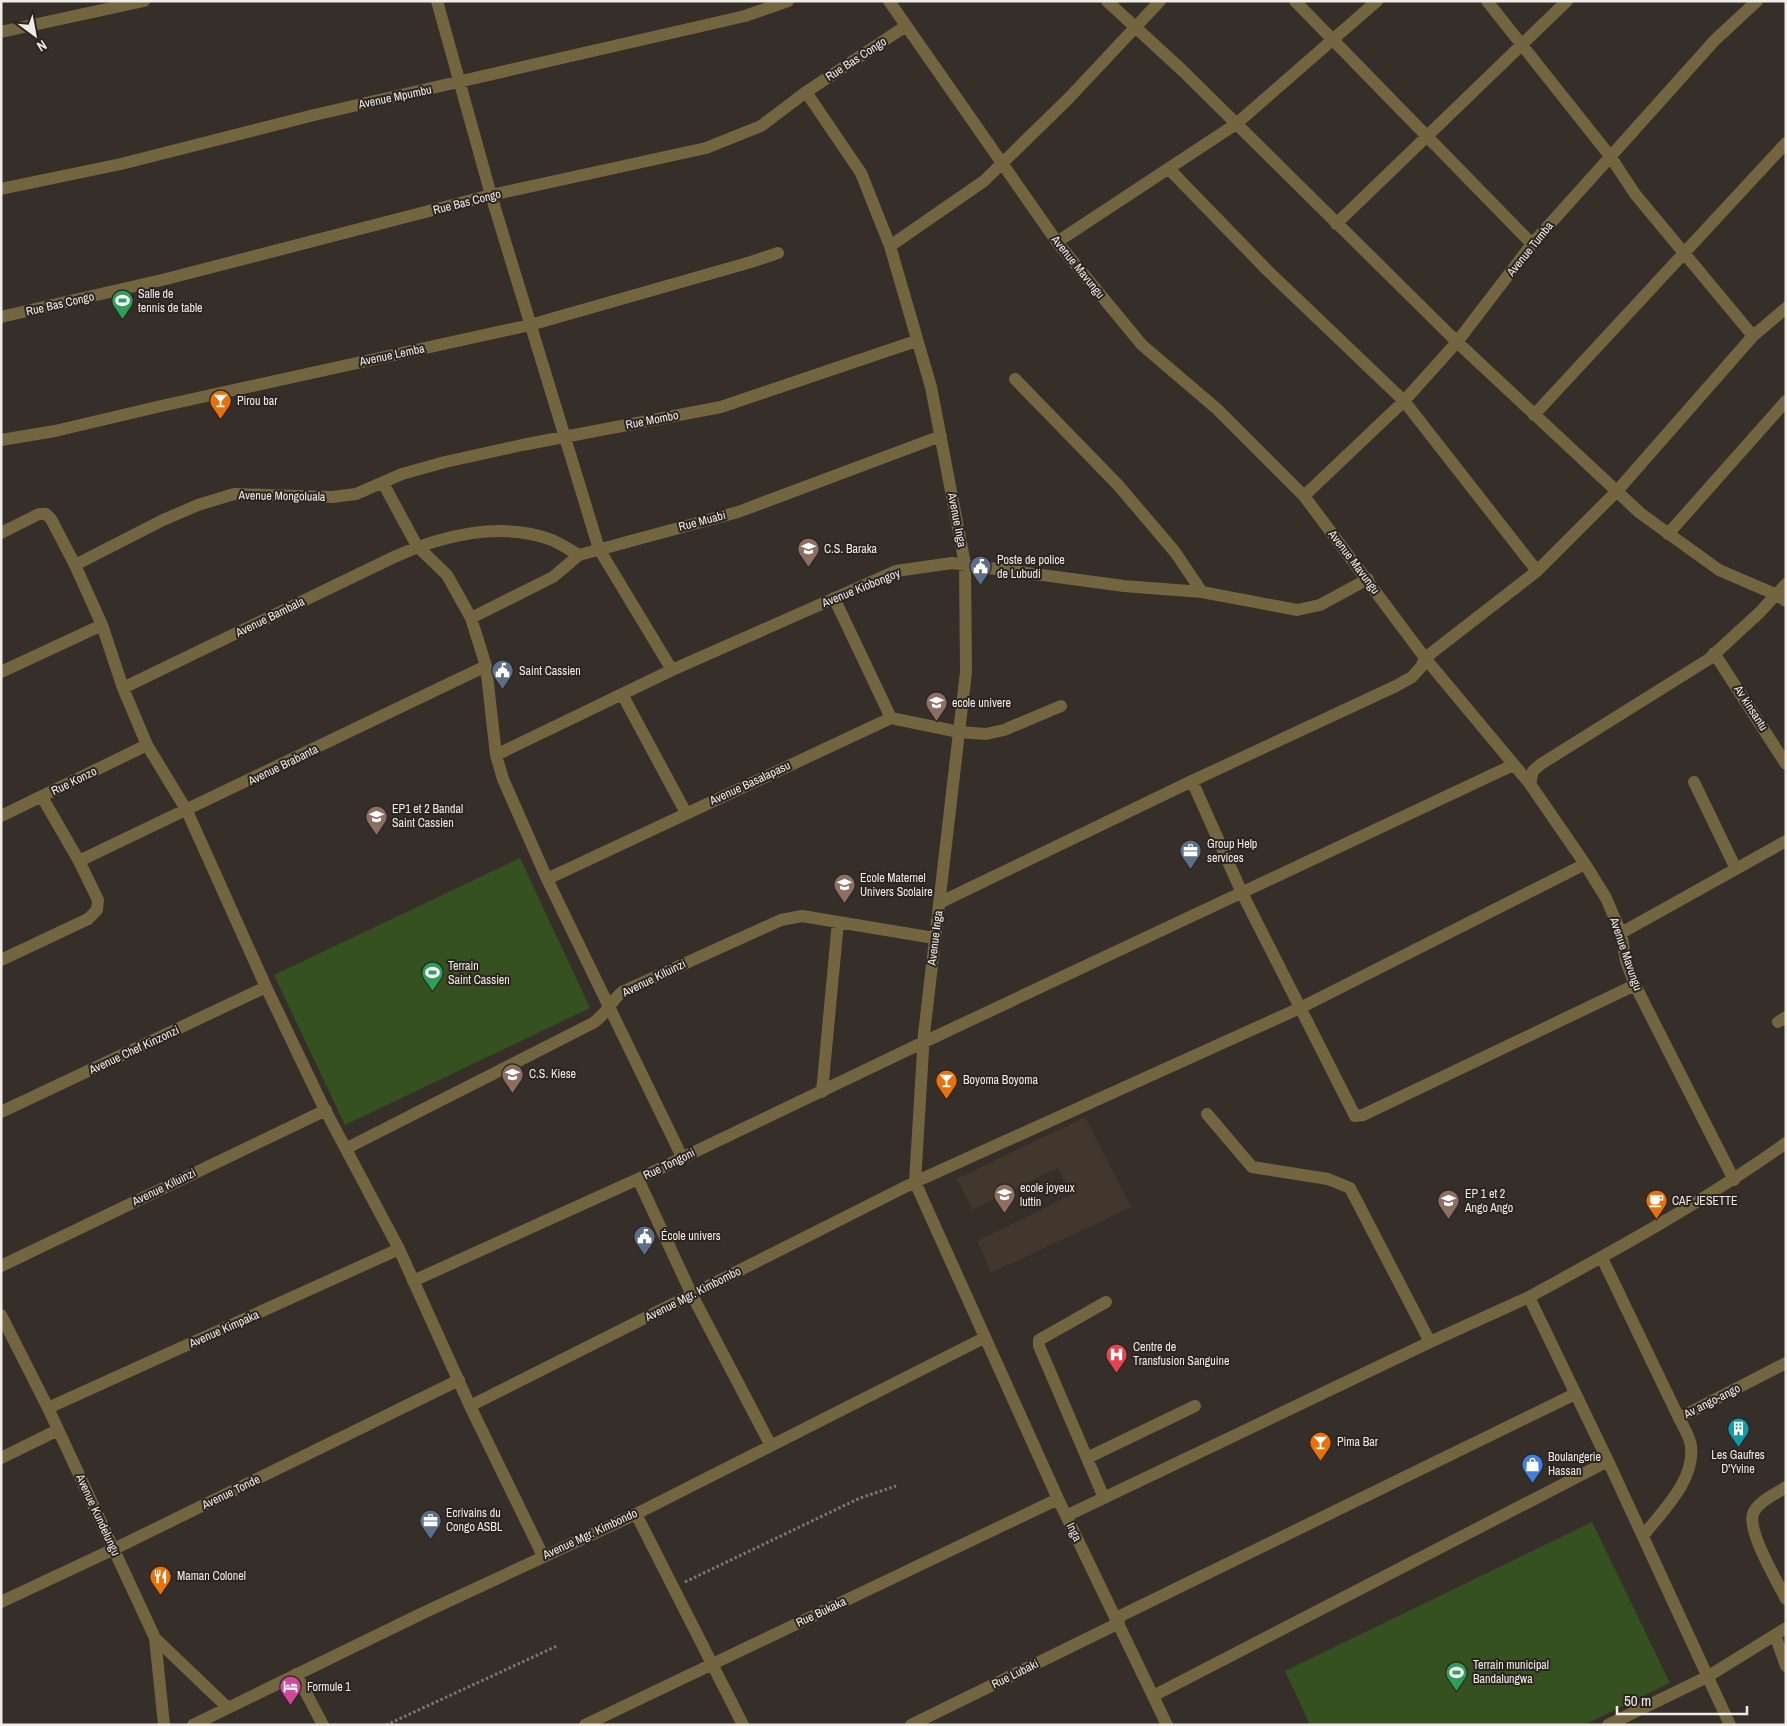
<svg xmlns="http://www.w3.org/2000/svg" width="1787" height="1726" viewBox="0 0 1787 1726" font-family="'Archivo Narrow',sans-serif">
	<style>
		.built { fill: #43372d }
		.green { fill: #34511f }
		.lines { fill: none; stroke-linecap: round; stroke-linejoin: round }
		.path { stroke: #7d7773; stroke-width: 3; stroke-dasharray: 2.5 2.5; stroke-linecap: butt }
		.minor { stroke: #73653f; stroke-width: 12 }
		.labels { text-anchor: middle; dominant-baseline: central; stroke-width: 4; stroke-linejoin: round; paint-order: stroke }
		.street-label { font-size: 12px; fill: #f0ece8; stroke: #2b241f }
		.poi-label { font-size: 12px; fill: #f0ece8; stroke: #2b241f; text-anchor: start }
	</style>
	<rect width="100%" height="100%" fill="#352e29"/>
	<path class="built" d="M1085,1117L1131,1207L991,1273L977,1241L1071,1195L1058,1168L972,1210L957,1179Z"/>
	<path class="green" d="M520,858L590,1008L345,1125L274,975Z
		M1592,1522L1670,1683L1584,1725H1310L1285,1671Z"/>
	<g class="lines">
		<path class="path" d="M685,1582L860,1498L896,1486
			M386,1725L557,1646"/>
		<path class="minor" d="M437,1L491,195L599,549L672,670
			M889,1L1057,242L1142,345L1217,409L1304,496L1425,658L1530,784L1585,864L1606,898L1621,933L1626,961L1635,985L1734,1180
			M1107,1L1184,72L1457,342L1640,513L1719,570L1777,595L1786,601
			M1295,1L1532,244
			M1487,1L1610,156L1635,194L1753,336
			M1,32L144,1
			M806,92L861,173L890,246L931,387L965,564L966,672L924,1034L915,1182L1058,1499L1167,1725
			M1169,169L1267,270L1404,401L1537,571
			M1,189L121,164L314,115L745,16L788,1
			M1336,224L1567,1
			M1057,242L1236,124L1377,1
			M890,246L984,181L1069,98L1160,1
			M1,317L166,279L491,195L706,148L761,126L806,92L906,26
			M1015,379L1118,485L1175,552L1202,592
			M1534,415L1786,143
			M1,440L55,431L161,406L530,325L751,262L778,253
			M383,483L417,546L447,575L471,618L486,666L496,755L503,779L547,879L682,1157
			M1304,496L1404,401L1457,342L1532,244L1715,40L1757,1
			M1,533L39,514H46L51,519L75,565L102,625L123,688L147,745L187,811L266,987L322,1104L399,1249L470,1406L543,1556
			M1668,534L1786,401
			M75,565L163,520L198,505L234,494L332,497L356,494L402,474L445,462L522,445L721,407L916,341
			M834,598L891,718
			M471,618L553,577L579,555L738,512L941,436
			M1714,653L1786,764
			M1,672L102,625
			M123,688L394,557C442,535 501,521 552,540C561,544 570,550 579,555
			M622,694L686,813
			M496,755L672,670L896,571L952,563L1124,586L1202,592L1297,610L1320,605L1368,579
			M1192,781L1242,893L1355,1116L1363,1115L1635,985
			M1694,782L1736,869
			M1530,784L1533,771L1541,764L1709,659L1759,613L1786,584
			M1,816L147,745
			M79,861L486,666
			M547,879L891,718L959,732L986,734L1004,730L1061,706
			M939,903L1192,781L1396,686L1412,677L1421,667L1425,658L1537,571L1617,491L1753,336L1786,308
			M1621,933L1786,841
			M1,960L88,919L97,910L98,900L79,861L42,797
			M1778,1022L1786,1017
			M822,1092L838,922
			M1,1112L266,987
			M1207,1114L1252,1167L1328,1179L1350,1188L1430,1342
			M347,1148L593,1023C606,1015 610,1002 622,992L781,920L802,916L934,938
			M638,1179L692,1295L770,1444
			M1602,1258L1679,1418
			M1,1266L326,1110
			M413,1281L638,1179L924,1042L1513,765
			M1529,1297C1617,1249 1705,1201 1786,1143
			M1,1315L48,1408L155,1638L164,1725
			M470,1406L915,1182L1300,1008L1585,864
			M48,1408L399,1249
			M1,1458L58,1430
			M1087,1458L1195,1406
			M1786,1487C1776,1494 1757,1502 1753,1514C1747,1531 1777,1581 1786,1599
			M1104,1498L1039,1346V1340L1106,1302
			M636,1514L743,1725
			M1066,1516L1430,1342L1529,1297L1608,1461L1730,1725
			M1643,1536C1662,1511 1695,1481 1691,1446C1690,1437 1683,1426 1679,1418L1786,1363
			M1,1602L114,1549L459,1380
			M1116,1618L1575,1394
			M1775,1635L1786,1666
			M155,1638L228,1708
			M296,1674L323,1725
			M1153,1696L1608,1461
			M193,1725L425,1612L636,1514L984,1338
			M585,1725L1058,1499
			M911,1725L1119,1623
			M1608,1725L1707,1677L1786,1628"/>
	</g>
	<defs>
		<symbol id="stadium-pin" viewBox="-11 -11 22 30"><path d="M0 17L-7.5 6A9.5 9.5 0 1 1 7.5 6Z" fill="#2e9e5b" stroke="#2b241f"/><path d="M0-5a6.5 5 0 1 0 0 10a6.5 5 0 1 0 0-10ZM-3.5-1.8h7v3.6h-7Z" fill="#fff"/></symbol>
		<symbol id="bar-pin" viewBox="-11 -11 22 30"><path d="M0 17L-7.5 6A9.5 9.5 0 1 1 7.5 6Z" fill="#e8710a" stroke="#2b241f"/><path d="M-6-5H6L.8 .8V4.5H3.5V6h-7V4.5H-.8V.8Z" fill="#fff"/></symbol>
		<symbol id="school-pin" viewBox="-11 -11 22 30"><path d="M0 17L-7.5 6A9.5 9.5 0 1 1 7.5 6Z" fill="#8d6e63" stroke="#2b241f"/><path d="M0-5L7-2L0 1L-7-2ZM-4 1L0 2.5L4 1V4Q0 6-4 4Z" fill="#fff"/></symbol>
		<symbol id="civic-pin" viewBox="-11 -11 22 30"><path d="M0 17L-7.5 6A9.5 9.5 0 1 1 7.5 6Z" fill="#5c6f8a" stroke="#2b241f"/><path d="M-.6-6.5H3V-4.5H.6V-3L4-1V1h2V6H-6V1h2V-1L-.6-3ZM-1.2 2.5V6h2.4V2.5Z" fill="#fff"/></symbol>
		<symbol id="university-pin" viewBox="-11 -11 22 30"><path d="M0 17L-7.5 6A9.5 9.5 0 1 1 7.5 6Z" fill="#8d6e63" stroke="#2b241f"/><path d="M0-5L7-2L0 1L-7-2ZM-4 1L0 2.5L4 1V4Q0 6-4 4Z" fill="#fff"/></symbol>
		<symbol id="office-pin" viewBox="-11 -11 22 30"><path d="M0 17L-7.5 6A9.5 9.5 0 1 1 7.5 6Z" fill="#5c6f8a" stroke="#2b241f"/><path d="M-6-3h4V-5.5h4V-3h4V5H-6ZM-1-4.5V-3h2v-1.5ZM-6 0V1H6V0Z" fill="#fff"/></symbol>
		<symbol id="cafe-pin" viewBox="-11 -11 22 30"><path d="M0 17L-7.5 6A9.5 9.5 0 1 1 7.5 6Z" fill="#e8710a" stroke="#2b241f"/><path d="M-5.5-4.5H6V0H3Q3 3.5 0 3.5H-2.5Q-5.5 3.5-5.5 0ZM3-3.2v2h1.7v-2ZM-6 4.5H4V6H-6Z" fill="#fff"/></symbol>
		<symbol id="hospital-pin" viewBox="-11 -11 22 30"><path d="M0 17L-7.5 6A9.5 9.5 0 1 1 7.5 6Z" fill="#e0444e" stroke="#2b241f"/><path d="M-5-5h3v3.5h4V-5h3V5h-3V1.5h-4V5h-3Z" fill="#fff"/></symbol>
		<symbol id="building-pin" viewBox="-11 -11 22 30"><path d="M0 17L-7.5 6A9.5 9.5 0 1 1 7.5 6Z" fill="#0f9aa8" stroke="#2b241f"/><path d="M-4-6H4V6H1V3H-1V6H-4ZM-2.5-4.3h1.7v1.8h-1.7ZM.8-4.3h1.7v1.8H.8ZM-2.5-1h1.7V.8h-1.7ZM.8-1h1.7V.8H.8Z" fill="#fff"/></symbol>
		<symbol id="shop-pin" viewBox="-11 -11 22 30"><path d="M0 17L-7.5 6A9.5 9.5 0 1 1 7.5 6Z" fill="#3f7fe0" stroke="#2b241f"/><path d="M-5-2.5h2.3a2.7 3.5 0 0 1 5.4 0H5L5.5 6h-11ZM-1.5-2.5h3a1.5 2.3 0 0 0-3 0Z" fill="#fff"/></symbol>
		<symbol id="restaurant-pin" viewBox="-11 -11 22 30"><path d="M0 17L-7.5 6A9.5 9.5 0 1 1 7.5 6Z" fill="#e8710a" stroke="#2b241f"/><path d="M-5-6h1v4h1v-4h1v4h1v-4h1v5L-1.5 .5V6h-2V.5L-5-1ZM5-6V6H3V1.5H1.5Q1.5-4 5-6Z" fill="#fff"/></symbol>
		<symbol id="hotel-pin" viewBox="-11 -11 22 30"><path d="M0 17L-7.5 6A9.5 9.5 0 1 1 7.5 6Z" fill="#d1479c" stroke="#2b241f"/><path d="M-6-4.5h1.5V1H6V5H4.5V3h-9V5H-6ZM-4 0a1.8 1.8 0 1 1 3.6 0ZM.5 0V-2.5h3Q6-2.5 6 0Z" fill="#fff"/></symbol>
	</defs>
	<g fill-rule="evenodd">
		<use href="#stadium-pin" x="110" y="288" width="25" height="34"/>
		<use href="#bar-pin" x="208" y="388" width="25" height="34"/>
		<use href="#school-pin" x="796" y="536" width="25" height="34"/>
		<use href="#civic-pin" x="968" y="554" width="25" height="34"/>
		<use href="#civic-pin" x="490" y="658" width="25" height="34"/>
		<use href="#university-pin" x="924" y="690" width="25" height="34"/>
		<use href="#school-pin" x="364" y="804" width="25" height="34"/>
		<use href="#office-pin" x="1178" y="838" width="25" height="34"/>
		<use href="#school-pin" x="832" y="872" width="25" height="34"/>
		<use href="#stadium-pin" x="420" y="960" width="25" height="34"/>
		<use href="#school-pin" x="500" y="1062" width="25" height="34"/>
		<use href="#bar-pin" x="934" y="1068" width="25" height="34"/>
		<use href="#university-pin" x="992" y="1182" width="25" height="34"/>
		<use href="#school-pin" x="1436" y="1188" width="25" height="34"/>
		<use href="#cafe-pin" x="1644" y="1188" width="25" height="34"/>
		<use href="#civic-pin" x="632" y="1224" width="25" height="34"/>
		<use href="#hospital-pin" x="1104" y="1342" width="25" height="34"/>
		<use href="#building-pin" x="1726" y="1416" width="25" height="34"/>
		<use href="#bar-pin" x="1308" y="1430" width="25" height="34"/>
		<use href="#shop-pin" x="1520" y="1452" width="25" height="34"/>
		<use href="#office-pin" x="418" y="1508" width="25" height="34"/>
		<use href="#restaurant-pin" x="148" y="1564" width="25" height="34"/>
		<use href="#stadium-pin" x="1444" y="1660" width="25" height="34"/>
		<use href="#hotel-pin" x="278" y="1674" width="25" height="34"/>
	</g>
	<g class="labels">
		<g class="street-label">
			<text transform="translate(856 59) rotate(-33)">Rue Bas Congo</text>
			<text transform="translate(395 97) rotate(-12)">Avenue Mpumbu</text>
			<text transform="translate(467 202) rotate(-14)">Rue Bas Congo</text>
			<text transform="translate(1530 249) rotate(-51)">Avenue Tumba</text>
			<text transform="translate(1078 267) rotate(51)">Avenue Mavungu</text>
			<text transform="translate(60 304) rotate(-13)">Rue Bas Congo</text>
			<text transform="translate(392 355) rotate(-12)">Avenue Lemba</text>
			<text transform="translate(652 420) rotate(-11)">Rue Mombo</text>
			<text transform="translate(282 496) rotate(1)">Avenue Mongoluala</text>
			<text transform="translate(957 520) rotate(79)">Avenue Inga</text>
			<text transform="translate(702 521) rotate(-15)">Rue Muabi</text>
			<text transform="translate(1354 562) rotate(53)">Avenue Mavungu</text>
			<text transform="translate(861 588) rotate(-22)">Avenue Kiobongoy</text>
			<text transform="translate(270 617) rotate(-26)">Avenue Bambala</text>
			<text transform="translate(1751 708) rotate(57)">Av kinsantu</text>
			<text transform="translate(283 765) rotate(-26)">Avenue Brabanta</text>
			<text transform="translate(74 781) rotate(-26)">Rue Konzo</text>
			<text transform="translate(750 783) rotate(-25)">Avenue Basalapasu</text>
			<text transform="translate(935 938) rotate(-83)">Avenue Inga</text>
			<text transform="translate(1626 954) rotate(71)">Avenue Mavungu</text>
			<text transform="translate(654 978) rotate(-26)">Avenue Kiluinzi</text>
			<text transform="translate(134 1050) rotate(-25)">Avenue Chef Kinzonzi</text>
			<text transform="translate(669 1164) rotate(-26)">Rue Tongoni</text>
			<text transform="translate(164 1187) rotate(-26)">Avenue Kiluinzi</text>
			<text transform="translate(693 1294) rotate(-27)">Avenue Mgr. Kimbombo</text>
			<text transform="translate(224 1329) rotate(-24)">Avenue Kimpaka</text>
			<text transform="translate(1712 1401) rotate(-27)">Av ango-ango</text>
			<text transform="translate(231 1492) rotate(-26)">Avenue Tonde</text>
			<text transform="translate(98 1515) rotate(65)">Avenue Kundelungu</text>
			<text transform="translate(1074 1532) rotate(64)">Inga</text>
			<text transform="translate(590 1534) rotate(-25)">Avenue Mgr. Kimbondo</text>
			<text transform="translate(821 1612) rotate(-25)">Rue Bukaka</text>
			<text transform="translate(1015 1674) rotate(-26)">Rue Lubaki</text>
		</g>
		<g class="poi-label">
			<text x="138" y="294">Salle de<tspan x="138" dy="14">tennis de table</tspan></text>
			<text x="237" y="401">Pirou bar</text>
			<text x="824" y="549">C.S. Baraka</text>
			<text x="997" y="560">Poste de police<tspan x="997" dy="14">de Lubudi</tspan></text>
			<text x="519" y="671">Saint Cassien</text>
			<text x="952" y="703">ecole univere</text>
			<text x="392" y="809">EP1 et 2 Bandal<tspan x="392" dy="14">Saint Cassien</tspan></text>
			<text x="1207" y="844">Group Help<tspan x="1207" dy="14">services</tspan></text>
			<text x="860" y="878">Ecole Maternel<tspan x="860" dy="14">Univers Scolaire</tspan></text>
			<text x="448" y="966">Terrain<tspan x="448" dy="14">Saint Cassien</tspan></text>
			<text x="529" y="1074">C.S. Kiese</text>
			<text x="963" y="1080">Boyoma Boyoma</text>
			<text x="1020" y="1188">ecole joyeux<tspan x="1020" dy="14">luttin</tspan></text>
			<text x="1465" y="1194">EP 1 et 2<tspan x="1465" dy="14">Ango Ango</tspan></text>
			<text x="1672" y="1201">CAF JESETTE</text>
			<text x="661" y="1236">École univers</text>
			<text x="1133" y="1347">Centre de<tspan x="1133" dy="14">Transfusion Sanguine</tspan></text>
			<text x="1337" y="1442">Pima Bar</text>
			<text x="1738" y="1455" text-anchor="middle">Les Gaufres<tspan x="1738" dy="14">D'Yvine</tspan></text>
			<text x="1548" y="1457">Boulangerie<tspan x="1548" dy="14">Hassan</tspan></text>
			<text x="446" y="1513">Ecrivains du<tspan x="446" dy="14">Congo ASBL</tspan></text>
			<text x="177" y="1576">Maman Colonel</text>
			<text x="1473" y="1665">Terrain municipal<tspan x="1473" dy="14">Bandalungwa</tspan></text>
			<text x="307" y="1687">Formule 1</text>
		</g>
	</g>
	<rect width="1787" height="1726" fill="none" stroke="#f0ece8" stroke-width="5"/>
	<g transform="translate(35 35) rotate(148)" stroke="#2b241f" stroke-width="4" paint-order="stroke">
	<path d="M0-4L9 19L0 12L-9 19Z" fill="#f0ece8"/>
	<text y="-8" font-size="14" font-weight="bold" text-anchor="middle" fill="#f0ece8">N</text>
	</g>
	<path d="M1617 1706v8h130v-8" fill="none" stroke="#f0ece8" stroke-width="2.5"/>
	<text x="1624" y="1706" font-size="15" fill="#f0ece8" stroke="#2b241f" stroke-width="4" paint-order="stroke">50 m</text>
</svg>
